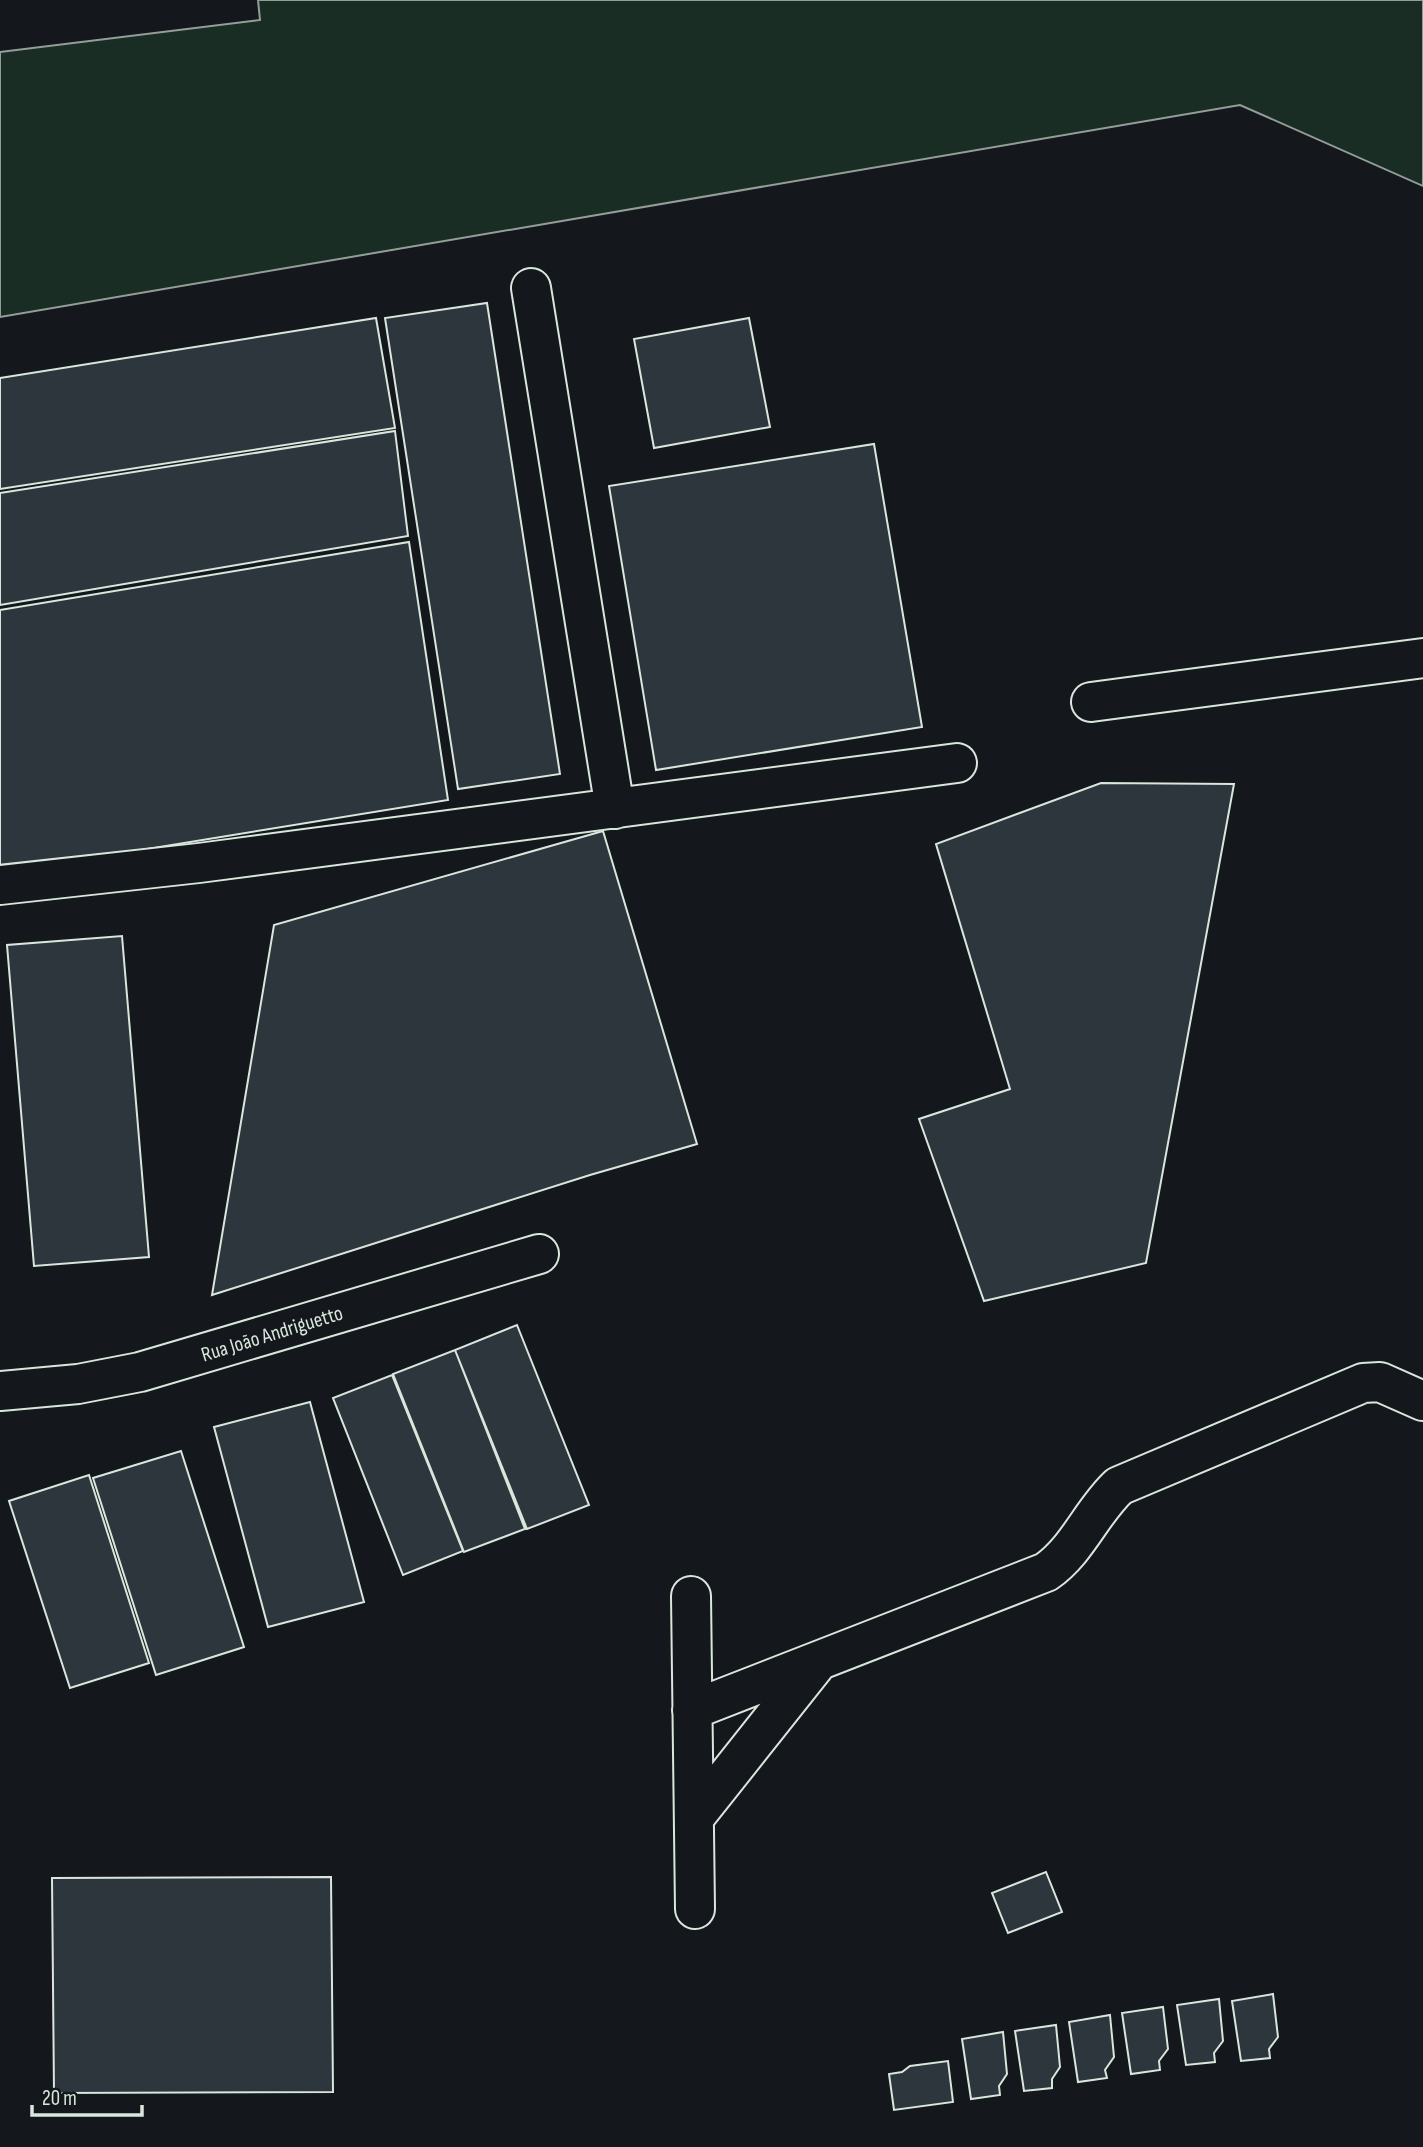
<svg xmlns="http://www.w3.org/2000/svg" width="1423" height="2147" viewBox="0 0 1423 2147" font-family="'Sofia Sans Condensed',sans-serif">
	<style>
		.green { fill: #1a2d24; stroke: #939e99; stroke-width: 2 }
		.building { fill: #2c363c; stroke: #d8e6dc; stroke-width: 2 }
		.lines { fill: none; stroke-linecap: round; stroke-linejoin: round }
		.minor-casing { stroke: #d8e6dc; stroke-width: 42 }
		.minor { stroke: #14181c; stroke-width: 38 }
		.labels { text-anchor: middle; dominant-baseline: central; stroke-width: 5; stroke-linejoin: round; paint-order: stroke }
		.street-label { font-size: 21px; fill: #d8e6dc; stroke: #14181c }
	</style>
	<rect width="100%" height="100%" fill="#14181c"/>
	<path class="green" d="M258,0H1423V186L1240,105L0,317V52L260,20Z"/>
	<path class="building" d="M487,303L560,774L458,789L385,318Z
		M376,318L395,428L0,489V378Z
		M749,318L770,427L654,448L634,339Z
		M395,431L408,536L0,605V493Z
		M874,444L922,727L656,770L609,486Z
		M409,542L448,800L0,873V610Z
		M1101,783L1234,784L1146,1263L984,1301L919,1119L1010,1089L936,844Z
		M603,831L697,1144L590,1175L212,1295L274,925Z
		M122,936L149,1257L34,1266L7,945Z
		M517,1325L589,1505L527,1529L455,1350Z
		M455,1350L525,1529L464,1552L393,1374Z
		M392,1375L463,1551L403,1575L333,1398Z
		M310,1402L364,1602L268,1627L214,1427Z
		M181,1451L244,1647L156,1675L93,1478Z
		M89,1475L149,1663L70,1688L9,1501Z
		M1046,1872L1062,1912L1008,1933L992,1893Z
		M331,1877L333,2092L54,2093L52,1878Z
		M1273,1994L1278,2037L1269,2049L1270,2058L1241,2061L1232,2001Z
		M1219,1999L1223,2041L1214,2053L1215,2062L1186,2065L1177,2005Z
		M1163,2007L1168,2049L1159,2061L1160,2070L1131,2074L1122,2013Z
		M1110,2015L1114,2057L1105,2070L1107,2078L1078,2082L1069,2022Z
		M1056,2025L1060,2067L1052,2079V2088L1024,2091L1015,2031Z
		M1003,2032L1007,2074L999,2086L1000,2095L971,2099L962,2039Z
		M948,2061L953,2102L894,2110L889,2074L902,2072L910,2066Z"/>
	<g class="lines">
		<defs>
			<path id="minor" d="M531,288L615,809
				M1091,702L1423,658
				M0,885L199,863L957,763
				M0,1391L78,1384L140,1372L539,1254
				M691,1596L695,1909
				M692,1710L1046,1572C1078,1550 1091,1512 1119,1486L1363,1383L1380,1382L1423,1401
				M694,1818L817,1663"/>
		</defs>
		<use href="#minor" class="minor-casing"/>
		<use href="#minor" class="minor"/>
	</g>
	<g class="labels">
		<g class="street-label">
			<text transform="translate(272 1334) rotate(-17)">Rua João Andriguetto</text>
		</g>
	</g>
	<path d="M32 2105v10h110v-10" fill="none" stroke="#d8e6dc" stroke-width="3.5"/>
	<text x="42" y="2105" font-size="21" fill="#d8e6dc" stroke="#14181c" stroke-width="5" paint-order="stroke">20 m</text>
</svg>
